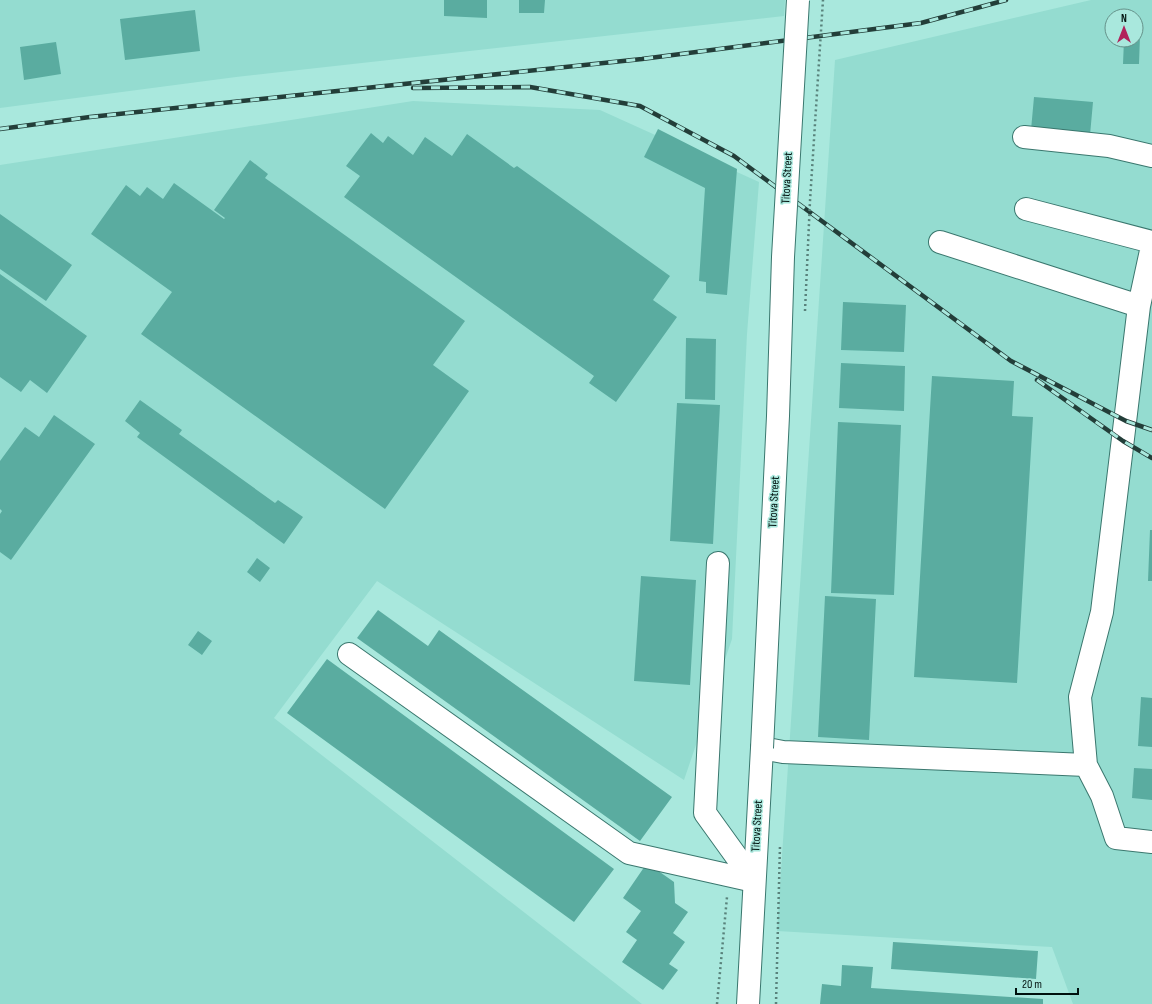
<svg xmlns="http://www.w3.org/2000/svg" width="1152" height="1004" viewBox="0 0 1152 1004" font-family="'Sofia Sans Condensed',sans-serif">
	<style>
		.built { fill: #94dcd0; fill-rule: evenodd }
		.building { fill: #5aaca0 }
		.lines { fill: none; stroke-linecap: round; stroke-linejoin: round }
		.minor-casing { stroke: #3a776e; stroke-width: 24 }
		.major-casing { stroke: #3a776e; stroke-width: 24 }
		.path { stroke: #59827b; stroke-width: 2.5; stroke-dasharray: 2 3; stroke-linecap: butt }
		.minor { stroke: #fff; stroke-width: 22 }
		.major { stroke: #fff; stroke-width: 22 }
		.rail-casing { stroke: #233e39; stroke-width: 4.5 }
		.rail { stroke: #a9e8dd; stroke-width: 3; stroke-dasharray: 9; stroke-linecap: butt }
		.major-bridge-casing { stroke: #3a776e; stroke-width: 24; stroke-linecap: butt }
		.path-bridge { stroke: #59827b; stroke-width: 2.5; stroke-dasharray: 2 3; stroke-linecap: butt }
		.major-bridge { stroke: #fff; stroke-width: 22 }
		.labels { text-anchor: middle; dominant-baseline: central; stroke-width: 3; stroke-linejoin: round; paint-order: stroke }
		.street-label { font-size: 12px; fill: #00110e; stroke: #a9e8dd }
	</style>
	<rect width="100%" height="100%" fill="#a9e8dd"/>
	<path class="built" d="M0,0H785L784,16L236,77L0,108Z
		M1091,0H1152V1004H1073L1052,947L777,931L835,60ZM1112,16H1136V40H1112Z
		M413,101L600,110L759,182L747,334L732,639L684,780L377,581L274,718L642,1004H0V165Z"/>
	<path class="building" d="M444,0H487V18L444,16Z
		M519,0H545L544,13H519Z
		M195,10L200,51L125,60L120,19Z
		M1136,36H1140L1139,64H1123L1124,40H1136Z
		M56,42L61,74L24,80L20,47Z
		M1034,97L1093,102L1090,135L1031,130Z
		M658,129L737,169L727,295L706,293V282L699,281L705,188L644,157Z
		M371,133L383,143L388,136L413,155L425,137L452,156L467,134L514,168L517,166L670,276L653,300L677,317L616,402L589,383L594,376L344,197L360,176L346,166Z
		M250,160L268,174L265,178L465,321L433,365L469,391L385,509L141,334L172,292L91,234L126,185L140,196L147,187L163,199L174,183L224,219L225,218L214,210Z
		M0,214L72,265L46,301L0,269Z
		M0,274L87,336L47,393L30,380L21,392L0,377Z
		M843,302L906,305L904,352L841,350Z
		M686,338L716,339L715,400L685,399Z
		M841,363L905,366L904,411L839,408Z
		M932,376L1014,381L1012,416L1033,417L1017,683L914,677Z
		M140,400L182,430L179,434L275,503L278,500L303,517L284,544L137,437L140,433L125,421Z
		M677,403L720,405L713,544L670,541Z
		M54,415L95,444L11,560L0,552V514L2,511L0,509V461L25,427L39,437Z
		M838,422L901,425L894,595L831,593Z
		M1150,530H1152V581H1148Z
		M257,558L270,568L260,582L247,572Z
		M641,576L696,580L690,685L634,681Z
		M825,596L876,599L869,740L818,737Z
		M378,610L428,646L439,630L672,797L640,841L357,638Z
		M198,631L212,641L202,655L188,645Z
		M327,659L614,869L574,922L287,713Z
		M1141,697L1152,698V747L1138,746Z
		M1134,768L1152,769V800L1132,798Z
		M647,863L674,882L675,903L688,912L673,933L685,942L669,964L678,970L663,990L622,962L637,940L626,932L641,911L623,898Z
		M893,942L1038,951L1036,979L891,969Z
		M842,965L873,967L871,988L1043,999V1004H820L822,984L841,986Z"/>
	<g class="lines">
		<defs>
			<path id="minor" d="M1024,137L1109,146L1152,156
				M1026,209L1152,242
				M940,242L1139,306
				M1152,246L1139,306L1102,612L1080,697L1086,765L1102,796L1116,838L1152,842
				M718,563L705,813L754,881
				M349,654L629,853L754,881
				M762,748L783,752L1086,765"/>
			<path id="major" d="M748,1004L762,748"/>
		</defs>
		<use href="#minor" class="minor-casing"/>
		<use href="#major" class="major-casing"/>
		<path class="path" d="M717,1004L727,897
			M776,1004L780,845"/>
		<use href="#minor" class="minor"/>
		<use href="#major" class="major"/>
		<defs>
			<path id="rail" d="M413,88L530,87L640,106L734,156L1011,361L1126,421L1152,430
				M0,129L90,117L642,59L921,23L1006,0
				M1037,380L1123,441L1152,458"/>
		</defs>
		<use href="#rail" class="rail-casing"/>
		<use href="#rail" class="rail"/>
		<defs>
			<path id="major-bridge" d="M762,748L778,416L783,257L798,0"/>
		</defs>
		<use href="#major-bridge" class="major-bridge-casing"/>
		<path class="path-bridge" d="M805,311L810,201L823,0"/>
		<use href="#major-bridge" class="major-bridge"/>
	</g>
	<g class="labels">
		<g class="street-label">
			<text transform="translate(787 178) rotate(-87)">Titova Street</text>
			<text transform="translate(774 502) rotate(-87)">Titova Street</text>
			<text transform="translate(757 826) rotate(-87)">Titova Street</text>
		</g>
	</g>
	<g transform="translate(1124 28)"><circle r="19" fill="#a9e8dd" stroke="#65928a"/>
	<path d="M0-3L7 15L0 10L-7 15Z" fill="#b1235b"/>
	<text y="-6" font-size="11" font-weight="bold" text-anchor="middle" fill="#00110e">N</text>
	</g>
	<path d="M1016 988v6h62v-6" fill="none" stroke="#00110e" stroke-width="2"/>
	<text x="1022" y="988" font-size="12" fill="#00110e" stroke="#a9e8dd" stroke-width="3" paint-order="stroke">20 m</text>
</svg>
